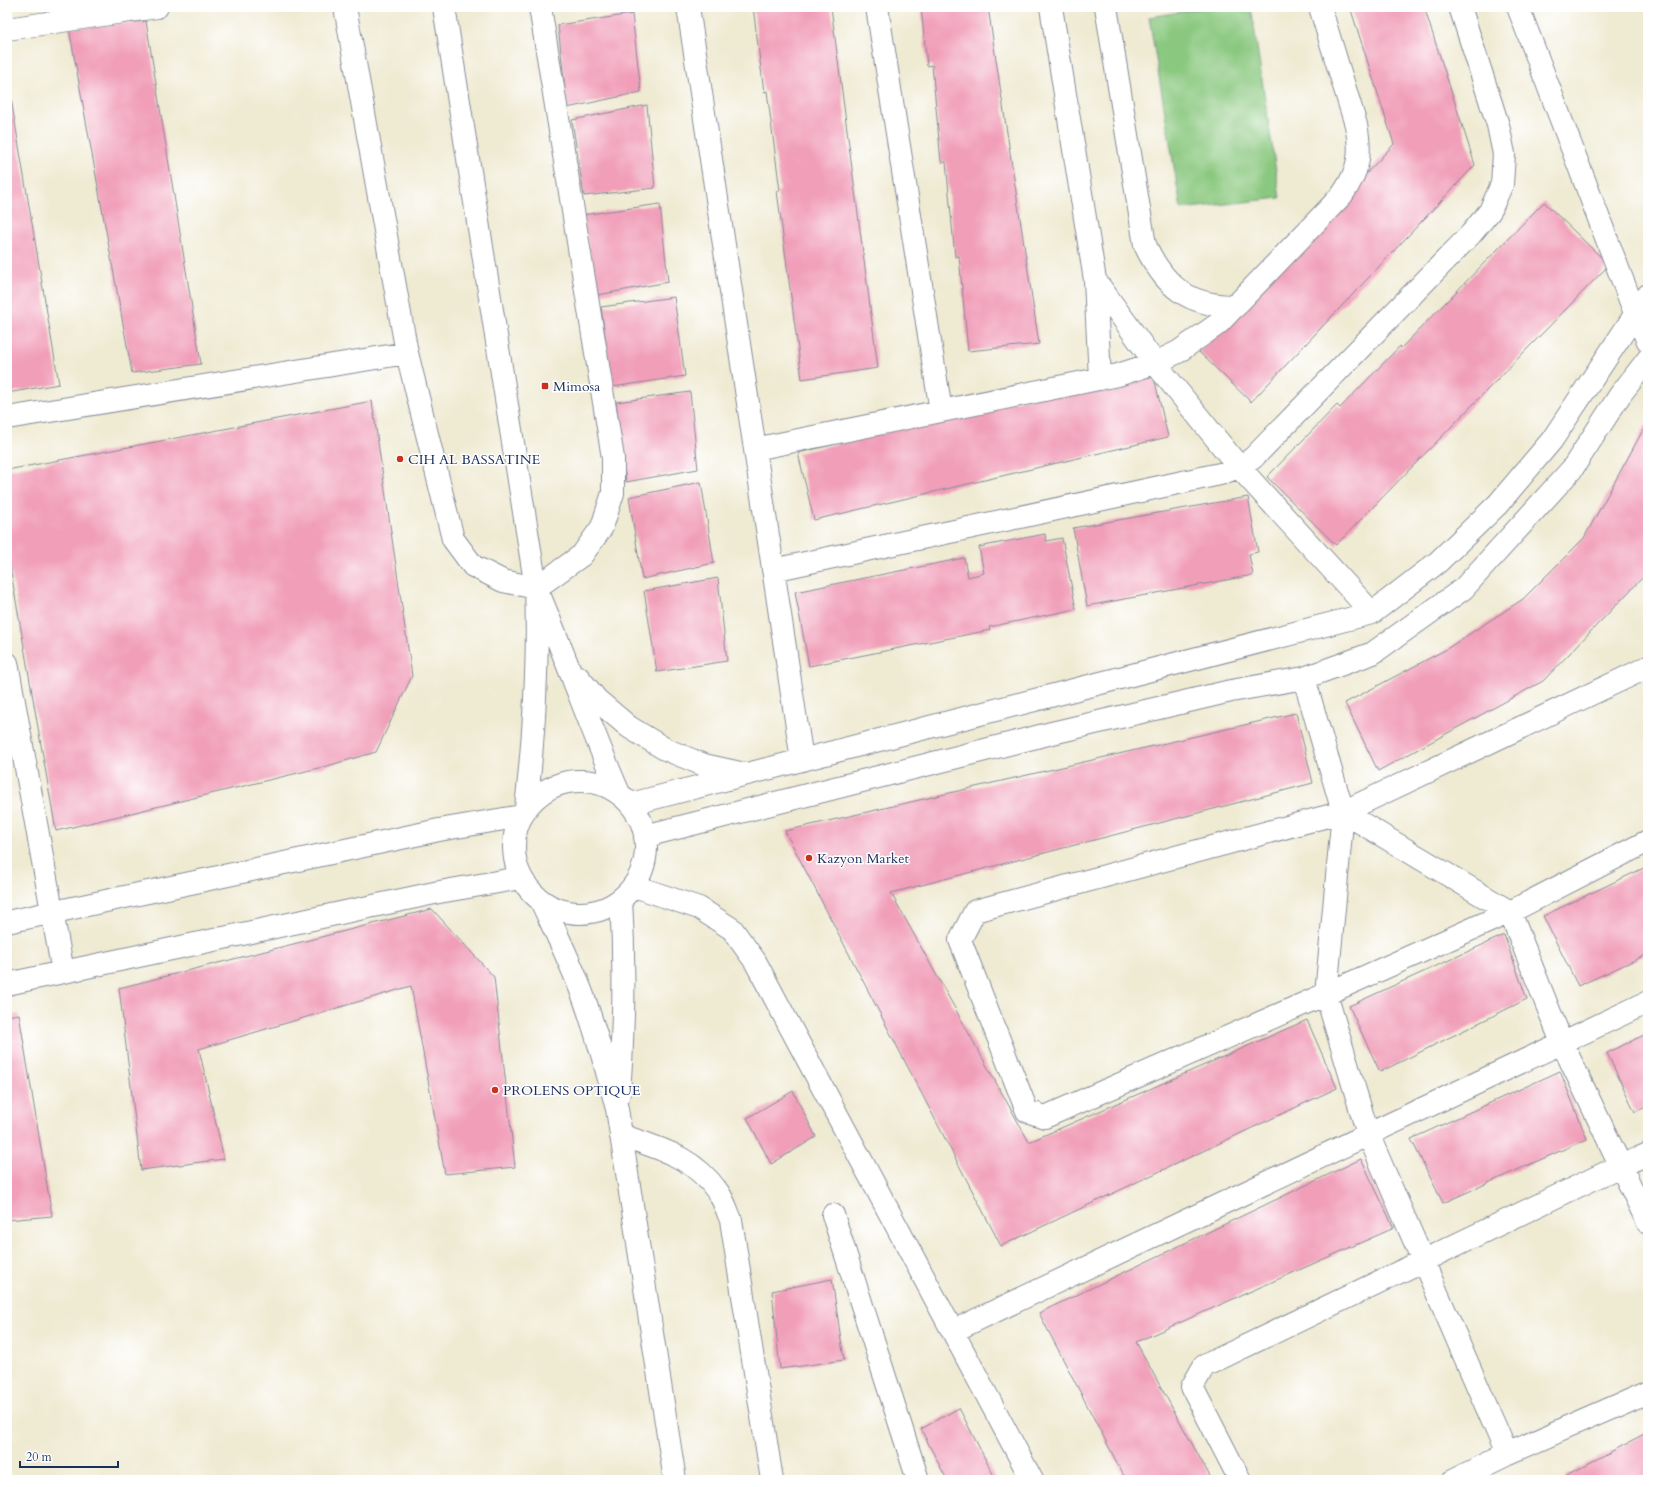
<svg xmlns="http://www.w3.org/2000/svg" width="1655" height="1487" viewBox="0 0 1655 1487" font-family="Cardo,serif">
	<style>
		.green { fill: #8ac87f; stroke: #527c6e }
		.building { fill: #f19fb9 }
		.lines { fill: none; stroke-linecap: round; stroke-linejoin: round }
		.minor-casing { stroke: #858c98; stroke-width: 24 }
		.major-casing { stroke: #858c98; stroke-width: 24 }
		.minor { stroke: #fff; stroke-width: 22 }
		.major { stroke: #fff; stroke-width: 22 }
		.poi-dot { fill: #c8321e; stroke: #fff; stroke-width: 1.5 }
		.labels { text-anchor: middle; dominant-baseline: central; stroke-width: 3; stroke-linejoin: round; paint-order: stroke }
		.poi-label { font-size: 14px; fill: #1b2f5e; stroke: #fff; text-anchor: start }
	</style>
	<rect width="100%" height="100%" fill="#fff"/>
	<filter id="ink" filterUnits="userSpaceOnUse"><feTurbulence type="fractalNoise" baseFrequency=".025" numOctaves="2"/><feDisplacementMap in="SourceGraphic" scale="8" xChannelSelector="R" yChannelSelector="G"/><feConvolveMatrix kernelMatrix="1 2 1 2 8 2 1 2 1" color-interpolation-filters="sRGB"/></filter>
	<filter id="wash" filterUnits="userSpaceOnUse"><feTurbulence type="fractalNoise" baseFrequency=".012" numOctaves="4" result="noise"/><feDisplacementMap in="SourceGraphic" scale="16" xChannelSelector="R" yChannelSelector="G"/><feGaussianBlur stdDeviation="0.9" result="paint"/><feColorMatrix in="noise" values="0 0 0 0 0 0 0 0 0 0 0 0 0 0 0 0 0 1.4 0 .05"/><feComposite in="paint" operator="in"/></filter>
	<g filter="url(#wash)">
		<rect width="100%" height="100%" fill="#efead2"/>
		<path class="green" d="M1210,7H1251L1280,198L1181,209L1149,17Z"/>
		<g id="blocks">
			<path class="building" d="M753,7H831L878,368L802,379L777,191H780L767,91L764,92Z
				M921,7H988L1039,344L968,351L959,256L955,257L946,162H941L932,65L927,66Z
				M1350,7H1424L1475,165L1251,402L1199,352L1394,144Z
				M632,14L641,92L567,108L558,25Z
				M146,21L201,364L132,373L69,28Z
				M7,75L59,384L7,393Z
				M647,105L655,188L584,196L572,120Z
				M1544,202L1609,265L1336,545L1267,477L1337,405L1340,408L1400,346L1401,348Z
				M660,204L668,282L598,295L582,215Z
				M674,297L685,376L612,387L601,307Z
				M1152,369L1168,437L814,520L798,453Z
				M690,392L698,469L626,482L616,402Z
				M372,401L412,676L376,752L327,766L56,831L7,549V470Z
				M1648,421V572L1543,681L1378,771L1345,703L1445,650L1523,599L1584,538Z
				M701,482L714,563L642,579L629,497Z
				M1248,497L1258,552L1249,554L1253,575L1087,606L1073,528Z
				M1045,534L1046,541L1062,538L1076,609L989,627L990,630L809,666L795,592L964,558L968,577L984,573L979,547Z
				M718,578L727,661L657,672L644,591Z
				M1296,713L1313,783L891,893L1029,1142L1307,1020L1337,1088L1001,1246L785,831Z
				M1648,866V954L1578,986L1543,916Z
				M432,909L494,977L515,1167L445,1174L411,986L199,1049L224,1159L141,1170L119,988Z
				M1504,935L1527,999L1380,1072L1349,1006Z
				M19,1014L52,1216L7,1220V1016Z
				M1648,1033V1106L1635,1112L1607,1053Z
				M1560,1071L1587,1139L1443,1203L1411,1139Z
				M793,1091L816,1137L771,1164L747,1118Z
				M1361,1159L1394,1228L1136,1342L1212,1480H1126L1039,1313Z
				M832,1279L844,1360L780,1369L772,1291Z
				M959,1408L996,1480H947L921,1429Z
				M1648,1432V1480H1567L1565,1475Z"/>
		</g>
	</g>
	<g filter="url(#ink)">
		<use href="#blocks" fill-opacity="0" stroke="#858c98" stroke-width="1"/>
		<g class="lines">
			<defs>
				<path id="minor" d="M345,7L407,353L453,539L473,566L503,581L536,588L582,555L602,527L613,493V458L540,7
					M688,7L802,760
					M877,7L941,411
					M1051,7L1095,280L1155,363L1239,467L1372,613
					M1106,7L1145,245C1165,287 1188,306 1236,306
					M1518,7L1635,313L1648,341
					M7,29L157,7
					M1095,280L1100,379
					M7,418L407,353
					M755,449L1118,375L1155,363L1178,352L1218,324L1342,195C1359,171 1362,153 1356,125L1320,7
					M773,570L1220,474L1239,467L1253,458L1471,234L1490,211L1502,184L1504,154L1498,125L1460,7
					M7,663L63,972
					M1648,667L1343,812L975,911L960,940L1027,1111L1045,1117L1326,994L1510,912L1648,841
					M1304,678L1343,812L1326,994L1368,1134L1507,1454L1454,1480
					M631,804L1372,613L1438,562L1498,504L1552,440L1648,295
					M1343,812L1510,912L1562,1043L1648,1223
					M645,836L1052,733L1231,691L1304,678L1373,653L1463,589L1572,469L1620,395L1648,359
					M634,886L699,908L732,929L755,961L1032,1480
					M7,922L439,830L522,816
					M7,984L439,892L521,878
					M621,1135C660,1149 693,1156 718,1192C724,1200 727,1211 731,1220L772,1480
					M833,1215L918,1480
					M953,1331L1648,1002
					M1507,1454L1648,1392
					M1240,1480L1192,1387L1204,1366L1620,1166L1648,1154"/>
				<path id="major" d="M444,7L536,588C539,662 534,735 526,808
					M541,599C568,663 591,729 619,793
					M578,677L597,700L629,727L665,749L704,765L745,774
					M514 847a66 66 0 1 1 132 0a66 66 0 1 1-132 0Z
					M541,901C557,935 574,969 586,1004C598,1039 608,1074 617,1109L675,1480
					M619,1094C624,1029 625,965 621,899"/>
			</defs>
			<use href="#minor" class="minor-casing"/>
			<use href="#major" class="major-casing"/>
			<use href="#minor" class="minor"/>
			<use href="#major" class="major"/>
		</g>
	</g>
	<g class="poi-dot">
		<rect x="541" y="382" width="8" height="8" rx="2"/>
		<circle cx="400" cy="459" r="4"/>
		<circle cx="809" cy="858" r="4"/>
		<circle cx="495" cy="1090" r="4"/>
	</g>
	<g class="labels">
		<g class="poi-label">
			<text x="553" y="386">Mimosa</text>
			<text x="408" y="459">CIH AL BASSATINE</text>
			<text x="817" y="858">Kazyon Market</text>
			<text x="503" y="1090">PROLENS OPTIQUE</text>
		</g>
	</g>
	<rect width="1655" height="1487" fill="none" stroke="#fff" stroke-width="24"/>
	<path d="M20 1461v6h98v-6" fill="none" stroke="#1b2f5e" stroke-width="2"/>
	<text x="26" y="1461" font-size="12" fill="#1b2f5e" stroke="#ffffff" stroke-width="3" paint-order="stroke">20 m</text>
</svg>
